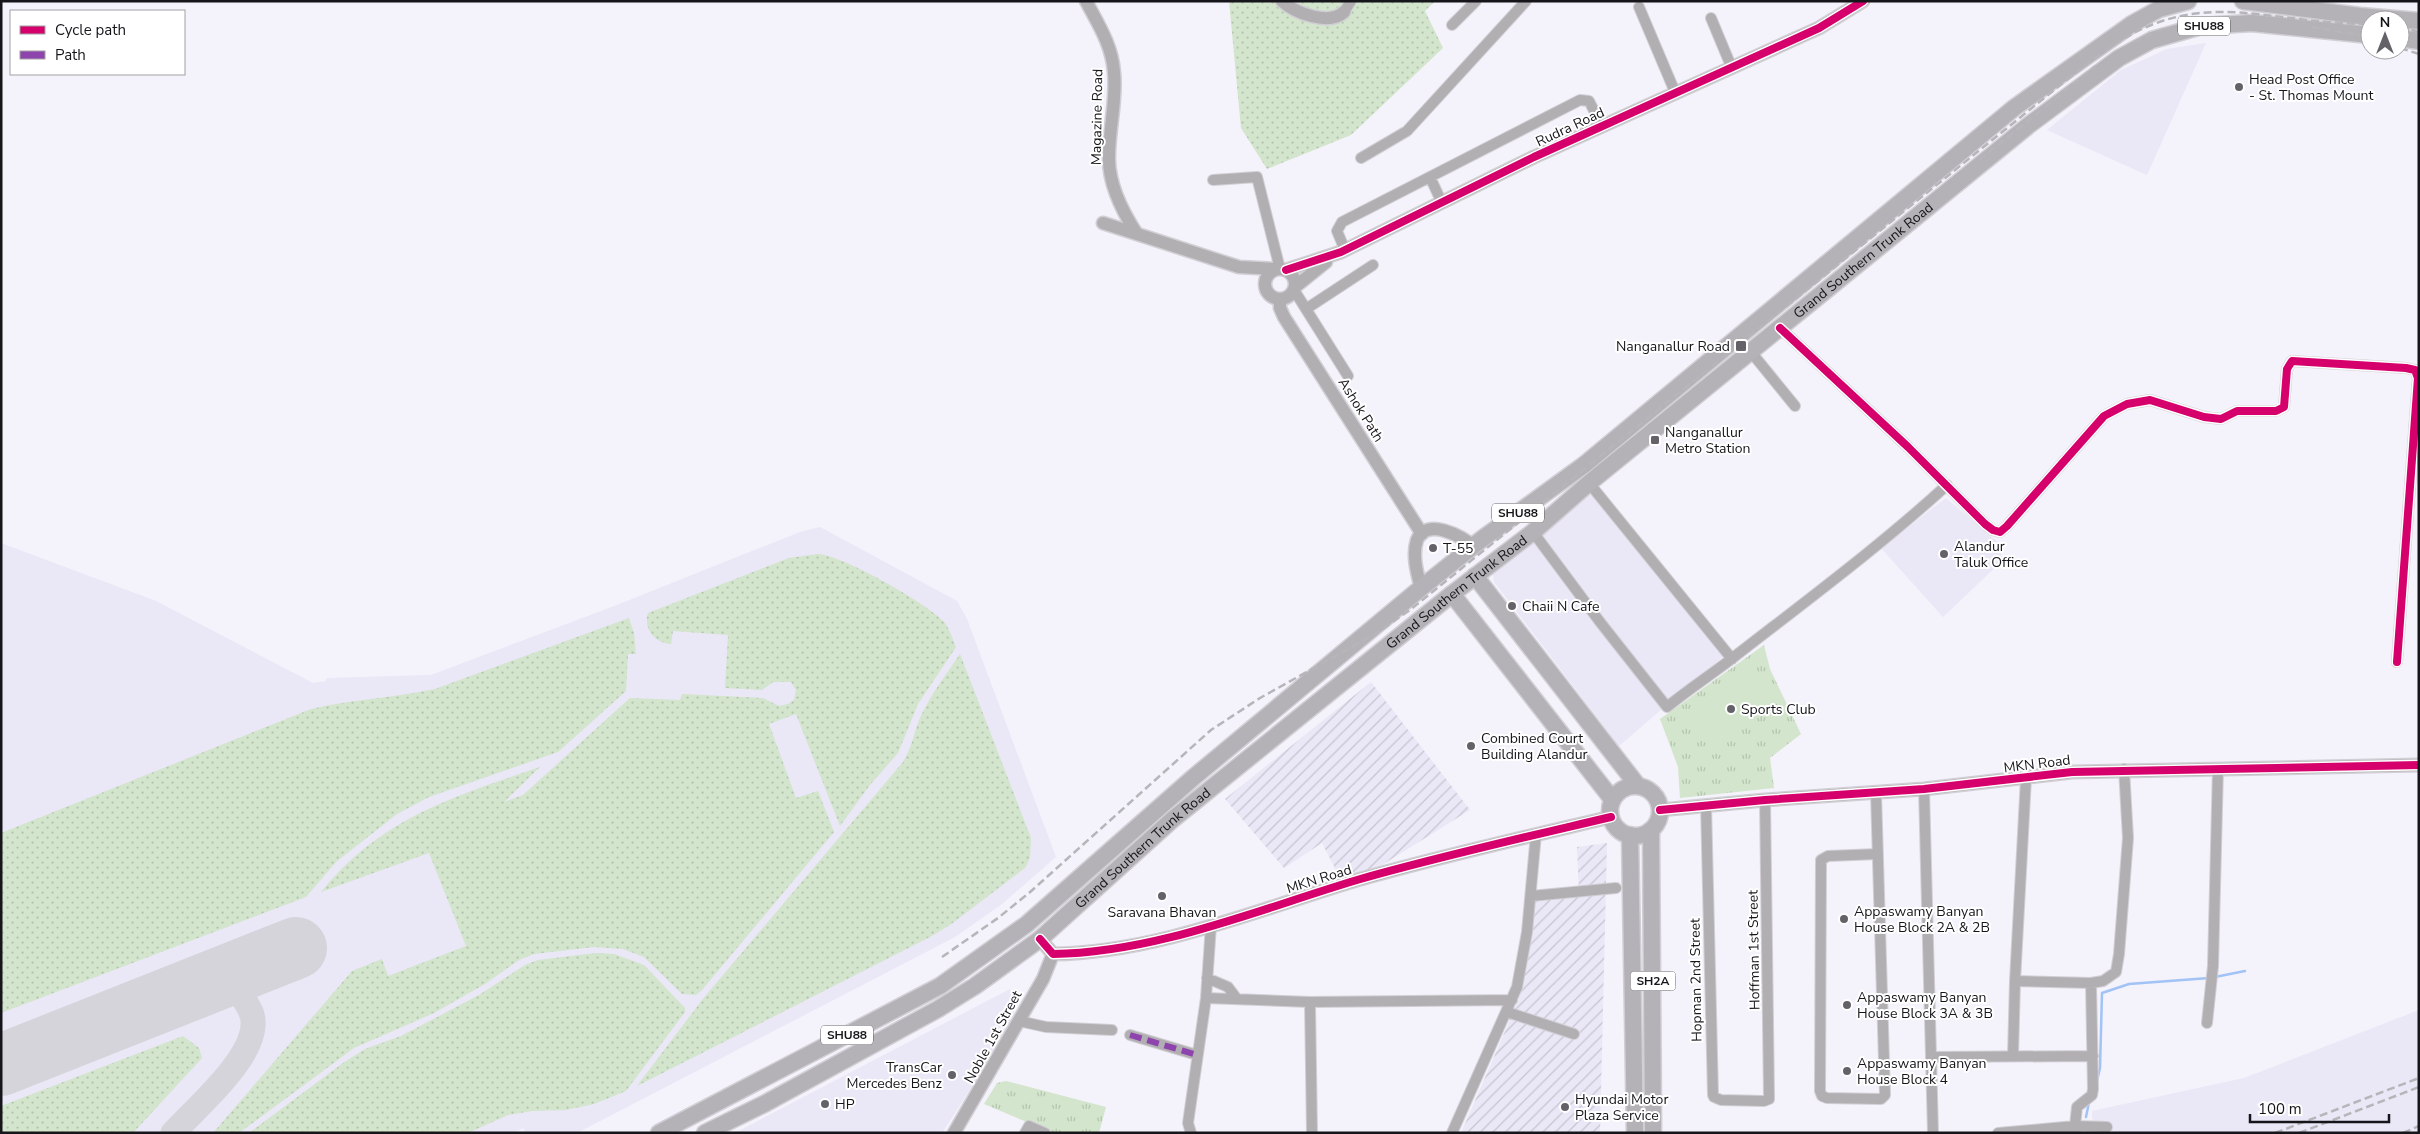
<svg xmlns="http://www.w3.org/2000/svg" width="2420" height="1134" viewBox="0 0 2420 1134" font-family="'Nunito Sans',sans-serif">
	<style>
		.built { fill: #eae7f6 }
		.industrial { fill: url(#industrial-furrows) }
		.grass { fill: url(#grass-dots) }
		.park { fill: url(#park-tufts) }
		.garden { fill: #d3e5cc }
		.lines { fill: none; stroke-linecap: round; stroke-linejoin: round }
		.stream { stroke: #a1c3f5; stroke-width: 2.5 }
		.taxiway { stroke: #d5d4da; stroke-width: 25 }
		.runway { stroke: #d5d4da; stroke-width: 62 }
		.minor-casing { stroke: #d1cfd5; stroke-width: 12 }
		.tertiary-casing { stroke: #d1cfd5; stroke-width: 15 }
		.primary-casing { stroke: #d1cfd5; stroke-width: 19 }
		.minor { stroke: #b1afb1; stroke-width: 10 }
		.tertiary { stroke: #b1afb1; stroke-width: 12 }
		.primary { stroke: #b4b2b6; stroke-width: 16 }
		.rail { stroke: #b6b5b9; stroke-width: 2.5; stroke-dasharray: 8 4; stroke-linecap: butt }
		.quiet { stroke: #8e44ad; stroke-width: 6; stroke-dasharray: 12 6; stroke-linecap: butt }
		.cycleway-casing { stroke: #fff; stroke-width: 11 }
		.cycleway { stroke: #d6006c; stroke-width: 8 }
		.poi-dot { fill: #646268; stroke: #fff; stroke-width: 2 }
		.labels { text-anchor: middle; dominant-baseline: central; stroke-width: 4; stroke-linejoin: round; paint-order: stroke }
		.shield { fill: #fff; stroke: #5c5b5f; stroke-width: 1 }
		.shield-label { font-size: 12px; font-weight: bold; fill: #16151a }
		.poi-label { font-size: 14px; fill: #16151a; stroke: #fff; text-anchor: start }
		.street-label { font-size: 14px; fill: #16151a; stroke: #fff }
	</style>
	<defs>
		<pattern id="industrial-furrows" width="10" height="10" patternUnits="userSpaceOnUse" patternTransform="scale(1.25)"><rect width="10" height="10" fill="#eae7f6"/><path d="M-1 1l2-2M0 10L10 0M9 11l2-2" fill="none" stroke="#c8c5d2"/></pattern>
		<pattern id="grass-dots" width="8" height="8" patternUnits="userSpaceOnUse" patternTransform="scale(1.25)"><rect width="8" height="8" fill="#d3e5cc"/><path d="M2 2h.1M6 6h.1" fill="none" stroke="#b4c4af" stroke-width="1.8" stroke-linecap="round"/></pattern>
		<pattern id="park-tufts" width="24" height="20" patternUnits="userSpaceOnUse" patternTransform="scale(1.25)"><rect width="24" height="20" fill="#d3e5cc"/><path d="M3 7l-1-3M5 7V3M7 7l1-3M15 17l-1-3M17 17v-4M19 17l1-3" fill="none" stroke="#b4c4af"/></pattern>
	</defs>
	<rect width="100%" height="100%" fill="#f4f2fa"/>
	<path class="built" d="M2206,43L2147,175L2047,130L2121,70L2167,49Z
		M1595,491L1727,653L1619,746L1494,582L1493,574Z
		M1946,498L1997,541L2003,560L1943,617L1881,548Z
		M820,527L957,601L967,619L1056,857L1002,904L955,937L577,1133H526L523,1128L513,1133H1V543L156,601L313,683L326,681L327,678L431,675L617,605L800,532Z
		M1010,989L1015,1020L942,1133H735Z
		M2419,1010V1133H2093L2092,1111L2244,1078Z"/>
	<path class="industrial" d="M1371,682L1470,810L1366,875L1342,882L1322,843L1284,868L1225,799Z
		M1607,843L1600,1133H1461L1516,1006L1528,955L1535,898L1579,893L1577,847Z"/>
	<path class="grass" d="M1229,1H1435L1425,11L1443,48L1351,135L1267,169L1241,128Z
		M818,554C842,555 924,602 942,620C949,626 952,638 956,647L918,704L898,753L870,785L840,826L796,714L769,724L796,798L818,791L834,832L702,990L696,995L682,994L644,957L623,949L594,947L534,954L519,960L485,984L434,1013L354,1048L239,1133H213L352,971L382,959L388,976L466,946L429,853L321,892C381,818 453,797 540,767L504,802L523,795L630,698L680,700L682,694L763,698L779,706L788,704L794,700L796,690L791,682H773L762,690L725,688L728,635L673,631L671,644C655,643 643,629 648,613L789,558Z
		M629,618L634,633L636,654H628L626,691L558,752L429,797L397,814L336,862L306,897L1,1013V833L311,709C352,699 394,698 435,689Z
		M960,654L1031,838L1030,858L1025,868L950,925L930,937L637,1086L702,1000L903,762C913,745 913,735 920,718C930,695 946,675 960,654Z
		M596,953L614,954L644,965L685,1008V1012L626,1091L594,1104L566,1110L532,1111L508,1115L468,1133H249L343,1063L365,1049L401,1036L441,1015L479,995L525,965L538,960Z
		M183,1036L199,1048L202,1058L133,1133H1V1106Z"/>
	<path class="park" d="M1764,645L1770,669L1801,734L1770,758L1774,788L1680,798L1678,767L1660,719Z
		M1006,1081L1106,1107L1099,1133H1053L984,1104L997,1083Z"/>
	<path class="garden" d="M1749,667L1776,705L1713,750L1685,713Z"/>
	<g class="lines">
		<path class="stream" d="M2215,977L2245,971
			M2097,1081L2100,1068L2102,993L2129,984L2209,978
			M2086,1117L2089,1102"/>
		<path class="taxiway" d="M173,1133C197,1107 251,1061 253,1026C254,1016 250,1009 245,1001C238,987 224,982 210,982"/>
		<path class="runway" d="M1,1065L296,948"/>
		<defs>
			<path id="minor" d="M1639,7L1675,92
				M1344,12L1351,1
				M1711,18L1731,66
				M1452,25L1476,1
				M1361,158L1407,131L1526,1
				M1430,177L1442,203
				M1213,180L1257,177L1280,269
				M1345,250L1337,231L1342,222L1580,100L1589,101L1602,126
				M1294,290L1348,376
				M1306,309L1373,265
				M1780,328L1908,447L1985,524L1993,530L2000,532L2007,526L2104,416L2127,404L2150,400L2204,417L2221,419L2237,411H2276L2284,407L2287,369L2292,361L2406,368L2415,370L2418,378L2397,662
				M1751,352L1795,406
				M1589,483L1732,659
				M1533,532L1600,622L1667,707C1689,689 1712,674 1734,657C1806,601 1879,547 1947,485
				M1924,789L1933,1133
				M1876,793L1885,1095L1881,1099L1827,1098L1822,1096L1820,1091L1821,860L1828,856L1878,854
				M1706,805L1713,1095L1714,1097L1721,1100L1764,1101L1769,1099V1096L1765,800
				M1531,896L1616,888
				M1207,978L1228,987L1237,999
				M2091,983L2103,981L2116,972L2119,954L2128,838L2124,769
				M1206,998L1310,1002L1512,1000
				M1310,1002L1312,1133
				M1507,1012L1574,1034
				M1019,1021L1046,1027L1112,1030
				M2207,1023L2213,966L2218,768
				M1130,1035L1197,1055
				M2013,1056L2015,981
				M1932,1057L2093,1056
				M1025,1133L1029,1126L1045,1133
				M1191,1133L1188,1123L1206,998L1211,925
				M1452,1133L1517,987L1527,932L1536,834
				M1998,1133L2075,1126L2077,1107L2092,1095L2093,1089L2091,983L2015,981L2026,778
				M2076,1133L2075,1126L2107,1127"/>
			<path id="tertiary" d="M1086,1C1098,24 1112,45 1114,72C1117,100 1109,128 1109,156C1108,183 1122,211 1137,234
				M1282,1C1295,13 1329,26 1344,12
				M1103,223L1239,267L1276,269
				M1265 284a15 15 0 1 1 30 0a15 15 0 1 1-30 0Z
				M1286,270L1341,252L1534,157L1819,28L1863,1
				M1295,287L1326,262
				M1280,299V308L1284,317L1422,534
				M1421,588C1417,573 1412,555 1417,540C1426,517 1462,536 1473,546
				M1660,810L1765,800L1924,789L2072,772L2419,765
				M1040,939L1053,954C1155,953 1260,909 1357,880C1441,856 1526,837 1611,817
				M954,1133L1043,979L1053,954"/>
			<g id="primary">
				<path d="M2243,1L2360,16L2419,21"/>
				<path d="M2400,38L2419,41"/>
				<path d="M1475,576L1638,786"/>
				<path d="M1452,594L1612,799"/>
				<circle cx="1635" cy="811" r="25"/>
				<path d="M1651,830L1653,1133"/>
				<path d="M1630,835L1635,1133"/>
				<path d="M659,1133L940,986L1027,924L1194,777L1421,588L1482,539L1584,465L2014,108L2132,24L2159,9L2188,1"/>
				<path id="s1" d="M705,1133L766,1103L938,1009L975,986L1040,939L1173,819L1452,594L1533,532L1589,483L2029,125L2119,58L2152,40L2201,26L2252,23L2370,35"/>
			</g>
		</defs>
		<use href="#minor" class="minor-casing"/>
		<use href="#tertiary" class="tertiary-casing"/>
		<use href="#primary" class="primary-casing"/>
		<use href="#minor" class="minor"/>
		<use href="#tertiary" class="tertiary"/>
		<use href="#primary" class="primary"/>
		<path class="rail" d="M2311,27L2370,37
			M2400,27L2419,32
			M2134,42L2166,28
			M2400,48L2419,54
			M1979,160L2096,66
			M942,957L998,918L1029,893L1211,730L1260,698L1375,634L1410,610L2074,74C2097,57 2119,39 2144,28C2205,1 2255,15 2317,21C2334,23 2352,23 2370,25
			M2275,1133L2419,1078
			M2299,1133L2419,1087
			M2403,1133L2419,1126"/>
		<path class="quiet" d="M1130,1035L1197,1055"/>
		<defs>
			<path id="cycleway" d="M1286,270L1341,252L1534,157L1819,28L1863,1
				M1780,328L1908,447L1985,524L1993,530L2000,532L2007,526L2104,416L2127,404L2150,400L2204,417L2221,419L2237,411H2276L2284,407L2287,369L2292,361L2406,368L2415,370L2418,378L2397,662
				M1660,810L1765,800L1924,789L2072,772L2419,765
				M1040,939L1053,954C1155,953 1260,909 1357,880C1441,856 1526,837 1611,817"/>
		</defs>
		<use href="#cycleway" class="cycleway-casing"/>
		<use href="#cycleway" class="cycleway"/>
	</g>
	<g class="poi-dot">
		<circle cx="2239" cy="87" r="5"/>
		<rect x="1735" y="340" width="12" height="12" rx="2.5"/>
		<rect x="1650" y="435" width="10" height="10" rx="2.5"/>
		<circle cx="1433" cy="548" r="5"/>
		<circle cx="1944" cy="554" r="5"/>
		<circle cx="1512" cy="606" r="5"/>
		<circle cx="1731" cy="709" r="5"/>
		<circle cx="1471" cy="746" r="5"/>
		<circle cx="1162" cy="896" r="5"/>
		<circle cx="1844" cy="919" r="5"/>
		<circle cx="1847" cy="1005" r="5"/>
		<circle cx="1847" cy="1071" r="5"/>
		<circle cx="952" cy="1075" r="5"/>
		<circle cx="825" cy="1104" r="5"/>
		<circle cx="1565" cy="1107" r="5"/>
	</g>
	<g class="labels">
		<g class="shield">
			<rect x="2178" y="16.5" width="52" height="19" rx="4"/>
			<rect x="1492" y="503.5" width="52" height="19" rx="4"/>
			<rect x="1630.5" y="971.5" width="45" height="19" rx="4"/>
			<rect x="821" y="1025.5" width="52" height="19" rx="4"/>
		</g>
		<g class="shield-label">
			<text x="2204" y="26">SHU88</text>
			<text x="1518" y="513">SHU88</text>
			<text x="1653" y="981">SH2A</text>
			<text x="847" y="1035">SHU88</text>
		</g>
		<g class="poi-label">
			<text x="2249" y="79">Head Post Office<tspan x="2249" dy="16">- St. Thomas Mount</tspan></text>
			<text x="1730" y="346" text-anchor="end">Nanganallur Road</text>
			<text x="1665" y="432">Nanganallur<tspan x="1665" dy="16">Metro Station</tspan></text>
			<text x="1954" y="546">Alandur<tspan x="1954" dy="16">Taluk Office</tspan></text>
			<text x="1443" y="548">T-55</text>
			<text x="1522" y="606">Chaii N Cafe</text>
			<text x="1741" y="709">Sports Club</text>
			<text x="1481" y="738">Combined Court<tspan x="1481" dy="16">Building Alandur</tspan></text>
			<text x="1854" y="911">Appaswamy Banyan<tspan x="1854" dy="16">House Block 2A &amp; 2B</tspan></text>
			<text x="1162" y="912" text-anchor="middle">Saravana Bhavan</text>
			<text x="1857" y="997">Appaswamy Banyan<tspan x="1857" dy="16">House Block 3A &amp; 3B</tspan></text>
			<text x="1857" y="1063">Appaswamy Banyan<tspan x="1857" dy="16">House Block 4</tspan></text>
			<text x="942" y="1067" text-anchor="end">TransCar<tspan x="942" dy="16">Mercedes Benz</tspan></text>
			<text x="1575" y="1099">Hyundai Motor<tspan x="1575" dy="16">Plaza Service</tspan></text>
			<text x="835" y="1104">HP</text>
		</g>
		<g class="street-label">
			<text transform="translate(1097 117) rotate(-89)">Magazine Road</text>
			<text transform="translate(1570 127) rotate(-25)">Rudra Road</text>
			<text stroke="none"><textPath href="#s1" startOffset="1455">Grand Southern Trunk Road</textPath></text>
			<text transform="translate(1361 410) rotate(58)">Ashok Path</text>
			<text stroke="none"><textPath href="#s1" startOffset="930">Grand Southern Trunk Road</textPath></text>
			<text transform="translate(2037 764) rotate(-7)">MKN Road</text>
			<text stroke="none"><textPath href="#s1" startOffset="525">Grand Southern Trunk Road</textPath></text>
			<text transform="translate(1319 879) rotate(-17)">MKN Road</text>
			<text transform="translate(1754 950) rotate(-91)">Hoffman 1st Street</text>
			<text transform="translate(1696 980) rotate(-91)">Hopman 2nd Street</text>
			<text transform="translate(993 1037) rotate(-61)">Noble 1st Street</text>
		</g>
	</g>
	<rect width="2420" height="1134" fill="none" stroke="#16151a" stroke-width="5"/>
	<rect x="10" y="10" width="175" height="65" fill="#ffffff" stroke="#a2a1a3"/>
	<rect x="20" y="26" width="25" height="8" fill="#d6006c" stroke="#a2a1a3"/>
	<text x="55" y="35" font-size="15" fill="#16151a">Cycle path</text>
	<rect x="20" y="51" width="25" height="8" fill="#8e44ad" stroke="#a2a1a3"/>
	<text x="55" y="60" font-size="15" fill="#16151a">Path</text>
	<g transform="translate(2385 35)"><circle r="24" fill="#ffffff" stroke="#a2a1a3"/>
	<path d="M0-4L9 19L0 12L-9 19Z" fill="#646268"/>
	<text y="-8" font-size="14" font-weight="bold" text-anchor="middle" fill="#16151a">N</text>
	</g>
	<path d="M2250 1114v8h139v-8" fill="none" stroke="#16151a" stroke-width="2.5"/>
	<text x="2258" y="1114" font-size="15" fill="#16151a" stroke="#ffffff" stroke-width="4" paint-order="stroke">100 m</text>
</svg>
